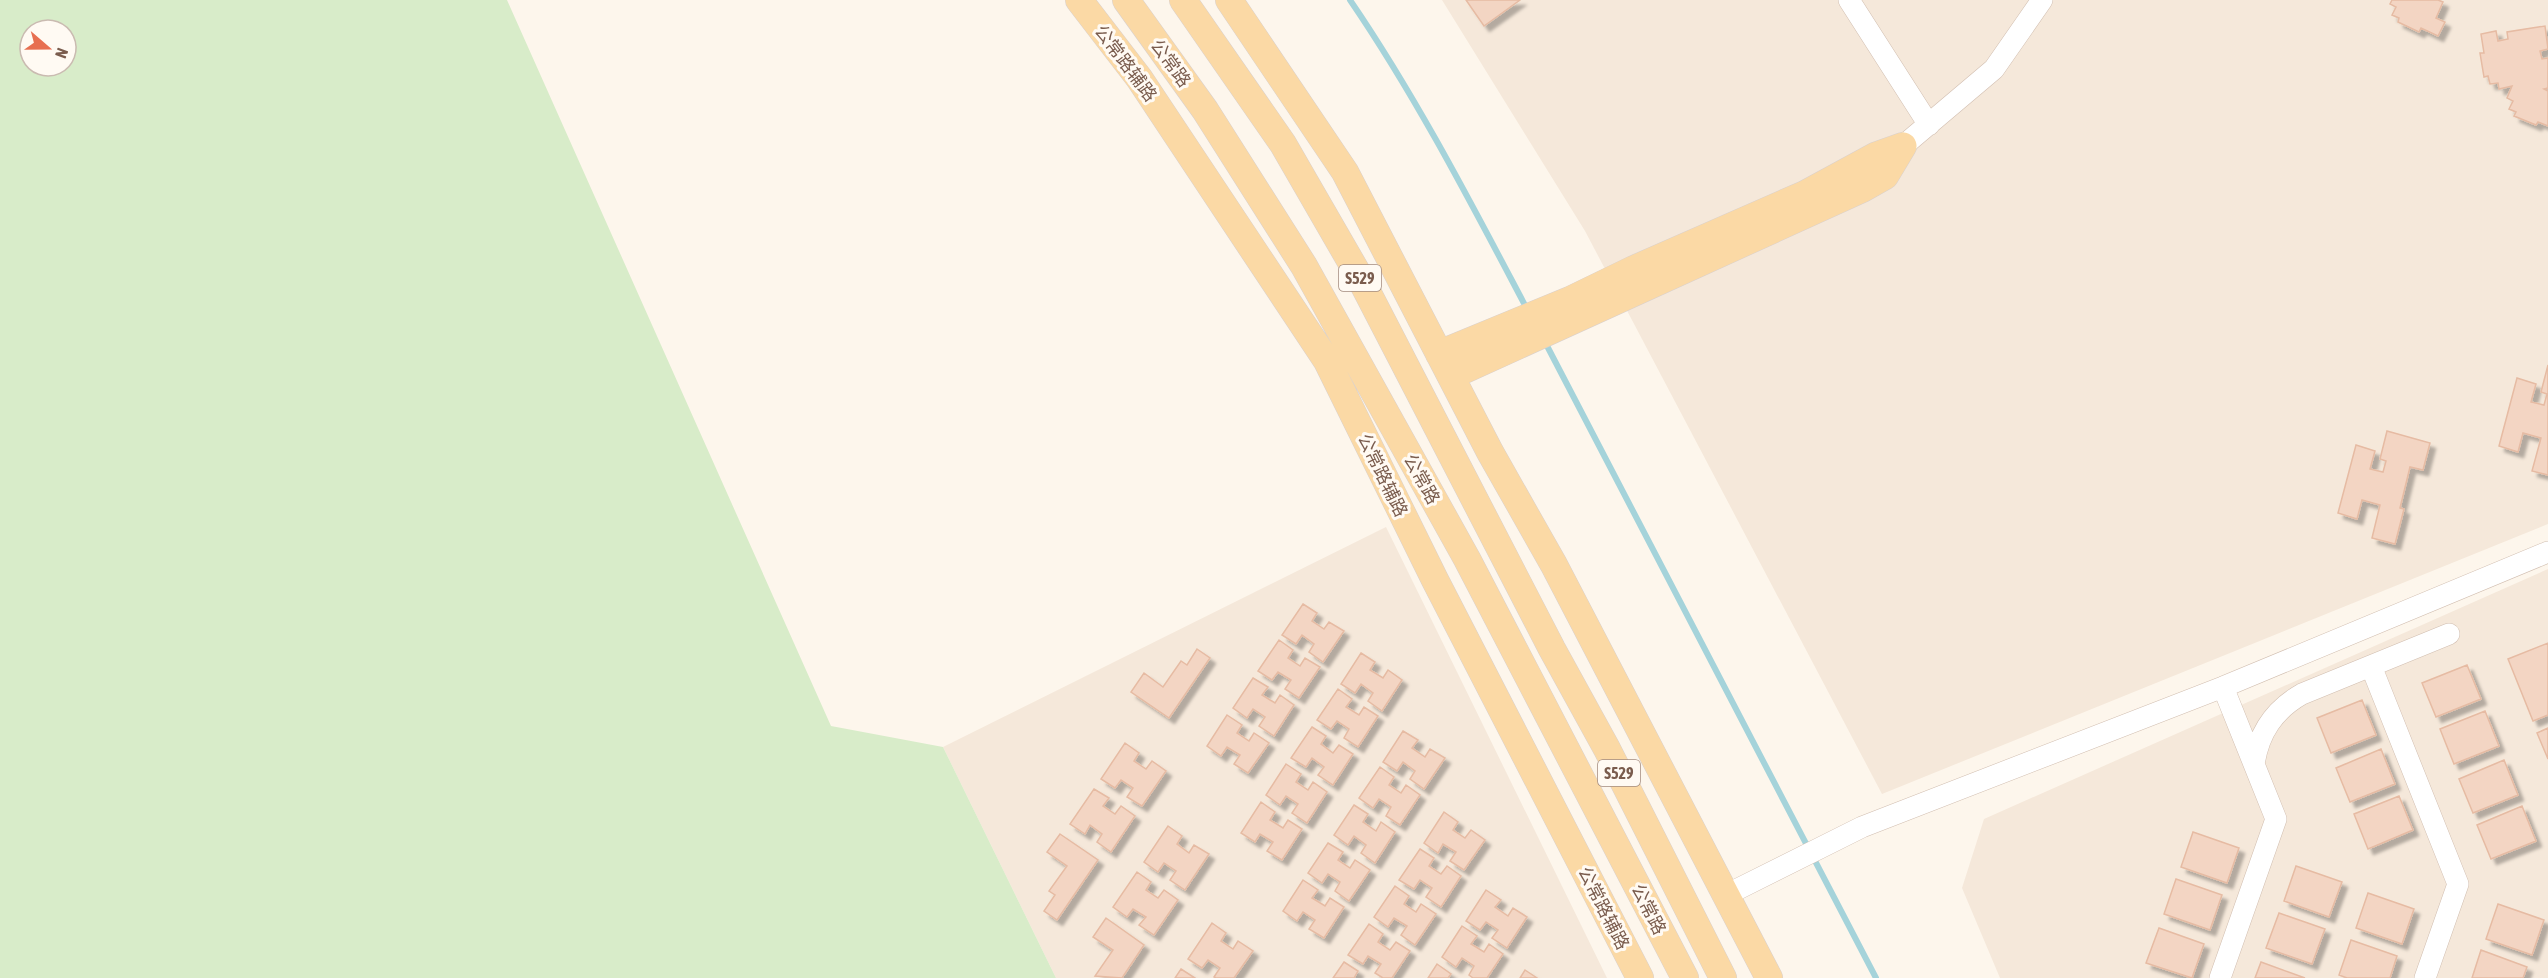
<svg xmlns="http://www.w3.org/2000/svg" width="2548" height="978" viewBox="0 0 2548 978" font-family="'Asap Condensed','Noto Sans SC',sans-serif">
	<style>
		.residential { fill: #f5e8da }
		.green { fill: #d8ecc9; fill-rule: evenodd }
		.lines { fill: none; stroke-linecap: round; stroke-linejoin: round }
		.stream { stroke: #a5d3da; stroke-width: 6 }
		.building { fill: #f3d5c3; stroke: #e6bba3; stroke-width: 1.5; filter: url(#shadow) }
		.minor-casing { stroke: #d1beb0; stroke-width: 22 }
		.major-casing { stroke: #dad1cd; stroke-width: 28 }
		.minor { stroke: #fff; stroke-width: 21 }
		.major { stroke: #fbd9a5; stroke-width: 27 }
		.labels { text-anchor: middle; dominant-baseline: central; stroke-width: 6; stroke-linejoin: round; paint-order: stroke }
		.shield { fill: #fffaf3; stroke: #a28b7f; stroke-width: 1.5 }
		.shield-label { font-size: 16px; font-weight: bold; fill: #7a5c4d }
		.street-label { font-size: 18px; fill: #7a5c4d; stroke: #fffaf3 }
	</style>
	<defs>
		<filter id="shadow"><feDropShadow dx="5.5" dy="5.5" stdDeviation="1.5" flood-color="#0004"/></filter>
	</defs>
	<rect width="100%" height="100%" fill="#fdf6ec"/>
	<path class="residential" d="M1442,0H2548V524L1882,794L1585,231Z
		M1386,527L1607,978H1056L943,747Z
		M2548,569V978H2000L1962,888L1984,819Z"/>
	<path class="green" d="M0,0H507L831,726L943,747L1056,978H0ZM30,30H66V66H30Z"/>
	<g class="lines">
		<path class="stream" d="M1350,0C1417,98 1472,205 1527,309
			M1545,342L1876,978"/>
	</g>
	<path class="building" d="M1466,0H1520L1484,26Z
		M2392,0H2438L2443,2L2436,18L2445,22L2438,36L2421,28L2419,32L2398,22L2399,18L2392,15L2396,7L2390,4Z
		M2545,26L2548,49L2540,51L2542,59L2548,58V88L2544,89L2548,91V126L2538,122L2536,125L2514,116L2516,112L2509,109L2513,101L2507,98L2512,86L2499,89L2498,83L2490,84L2488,76L2484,77L2480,53H2484L2481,34L2496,31L2498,41L2508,39L2507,32Z
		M2548,365V475L2532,471L2541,438L2523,433L2518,452L2499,446L2517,378L2536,384L2531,402L2544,405L2547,394L2541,392Z
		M2387,431L2430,443L2423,470L2410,467L2400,508L2404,509L2395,544L2372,538L2380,505L2362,500L2357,519L2338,513L2356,445L2375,451L2370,469L2383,472L2386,461L2380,459Z
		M1303,604L1317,613L1312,621L1324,629L1329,622L1344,631L1323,662L1309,652L1314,644L1302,635L1296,644L1282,635Z
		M1279,640L1293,650L1288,658L1300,666L1305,658L1320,667L1299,698L1285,689L1291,680L1278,672L1272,680L1258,671Z
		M2548,643V715L2533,721L2508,659Z
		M1197,649L1210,658L1169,718L1131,692L1144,673L1163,687L1181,661L1187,665Z
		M1361,653L1375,662L1370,670L1383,678L1388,670L1402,680L1382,711L1368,701L1373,693L1361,684L1355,693L1341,684Z
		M2467,665L2481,699L2436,717L2422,683Z
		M1253,678L1268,687L1262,695L1275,703L1280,695L1294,705L1274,736L1259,726L1265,717L1253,709L1247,718L1233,708Z
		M1338,689L1352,699L1346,707L1359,715L1364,707L1378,716L1358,747L1344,738L1349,729L1337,721L1331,729L1317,720Z
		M2362,700L2376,735L2331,753L2317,718Z
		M2485,711L2499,746L2454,764L2440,729Z
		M1227,715L1242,725L1237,733L1249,741L1254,733L1269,743L1248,773L1234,764L1240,755L1227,747L1221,756L1207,746Z
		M1312,727L1326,736L1321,744L1333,753L1339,745L1353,754L1333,785L1318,775L1324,767L1312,758L1306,767L1291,758Z
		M2548,728V759L2537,733Z
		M1403,731L1418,740L1412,748L1425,757L1430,749L1445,758L1424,789L1410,779L1415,771L1403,762L1397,771L1383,762Z
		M1125,743L1139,753L1134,761L1146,769L1152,761L1166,771L1142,806L1127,797L1133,788L1121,780L1115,788L1101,779Z
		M2381,749L2395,784L2350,802L2336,768Z
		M2504,760L2518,795L2473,813L2459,779Z
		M1286,764L1301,774L1296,782L1308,790L1313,782L1327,792L1307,823L1292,813L1298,804L1286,796L1280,805L1266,795Z
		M1380,767L1394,777L1389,785L1401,793L1406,785L1420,795L1400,825L1386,816L1391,807L1379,799L1373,808L1359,798Z
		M1094,789L1109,798L1103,806L1115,814L1121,806L1135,816L1111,852L1097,842L1102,834L1090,825L1085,834L1070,824Z
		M2399,796L2413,830L2368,849L2354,814Z
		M1261,802L1275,812L1270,820L1283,828L1288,820L1302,829L1282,860L1267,851L1273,842L1260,834L1255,842L1241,833Z
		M1354,805L1368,814L1363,822L1376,831L1381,822L1395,832L1375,863L1361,853L1366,845L1354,836L1348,845L1334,835Z
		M2522,806L2536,841L2491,859L2477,825Z
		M1444,812L1458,822L1453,830L1465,838L1471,830L1485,840L1464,870L1450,861L1456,852L1443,844L1438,853L1424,843Z
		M1168,826L1182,836L1177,844L1189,853L1194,845L1209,854L1185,890L1170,880L1176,871L1164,863L1158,872L1144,862Z
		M2193,832L2239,848L2227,883L2181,867Z
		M1060,834L1098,860L1057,920L1044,911L1055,895L1049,891L1067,866L1047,852Z
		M1328,843L1343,852L1338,860L1350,868L1355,860L1370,870L1349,901L1335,891L1340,882L1328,874L1322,883L1308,873Z
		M1420,849L1434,858L1429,866L1441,874L1447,866L1461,876L1441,907L1426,897L1432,888L1420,880L1414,889L1399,880Z
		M2296,866L2342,882L2329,917L2284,901Z
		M1137,872L1151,882L1146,890L1158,898L1164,890L1178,900L1154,935L1139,925L1146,917L1133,909L1127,917L1113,907Z
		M2176,879L2222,895L2210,930L2164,914Z
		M1303,880L1318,890L1312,898L1325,906L1330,898L1344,907L1324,938L1309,929L1315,920L1303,912L1297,921L1283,911Z
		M1395,886L1409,896L1404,904L1416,912L1421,904L1436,914L1415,945L1401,935L1407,926L1394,918L1388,927L1374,917Z
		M1486,890L1501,900L1495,907L1508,916L1513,908L1527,917L1507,948L1492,938L1498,930L1486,922L1480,930L1466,921Z
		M2368,893L2414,909L2402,944L2356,928Z
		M2498,904L2544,920L2532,955L2486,939Z
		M2279,913L2325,929L2312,964L2266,948Z
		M1106,918L1144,945L1122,978L1095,976L1113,950L1093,937Z
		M1212,923L1226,933L1221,941L1233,949L1238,941L1253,951L1234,978H1216L1214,977L1220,968L1208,960L1202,968L1188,959Z
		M1369,924L1383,934L1378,942L1390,950L1396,942L1410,951L1392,978H1383L1375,973L1381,964L1368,956L1363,964L1348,955Z
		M1462,926L1477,936L1471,944L1484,952L1489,944L1503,954L1487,978H1473L1469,975L1474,966L1462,958L1456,967L1442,957Z
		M2159,928L2204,944L2192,978L2146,963Z
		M2351,940L2397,956L2390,978H2347L2339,975Z
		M2481,950L2527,967L2523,978H2472Z
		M1344,962L1358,971L1354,978H1333Z
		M2261,962L2305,978H2255Z
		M1437,964L1451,974L1448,978H1428Z
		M1181,969L1195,978H1175Z
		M1525,970L1537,978H1520Z"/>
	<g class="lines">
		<defs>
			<path id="minor" d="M1849,0L1929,125
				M1903,146L1994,69L2042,0
				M2371,666L2458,884L2425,978
				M2254,764C2259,732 2274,710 2302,694L2449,634
				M1726,895L1862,827L2223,687L2548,552
				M2220,978L2276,819L2223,687"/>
			<path id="major" d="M1079,0L1139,78L1327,361L1435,580L1640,978
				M1126,0L1205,110L1304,266L1467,559L1685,978
				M1183,0L1283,144L1358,274L1552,649L1607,749L1723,978
				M1229,0L1345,172L1490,452L1554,565L1769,978
				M1439,354L1570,300L1634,269L1805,194L1875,156L1903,146
				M1451,376L1862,189L1885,176L1903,146"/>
		</defs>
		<use href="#minor" class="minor-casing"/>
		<use href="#major" class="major-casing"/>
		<use href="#minor" class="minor"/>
		<use href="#major" class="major"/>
	</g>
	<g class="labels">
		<g class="shield">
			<rect x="1339" y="265" width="42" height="26" rx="4.5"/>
			<rect x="1598" y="760" width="42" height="26" rx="4.5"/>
		</g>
		<g class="shield-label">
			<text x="1360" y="278">S529</text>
			<text x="1619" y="773">S529</text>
		</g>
		<g class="street-label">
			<text transform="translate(1126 63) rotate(53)">公常路辅路</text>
			<text transform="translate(1171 63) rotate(54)">公常路</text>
			<text transform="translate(1383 475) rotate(64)">公常路辅路</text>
			<text transform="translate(1422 479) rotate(61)">公常路</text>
			<text transform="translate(1604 908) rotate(63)">公常路辅路</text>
			<text transform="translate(1649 909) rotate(63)">公常路</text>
		</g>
	</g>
	<g transform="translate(48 48) rotate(110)"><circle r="28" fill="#fffaf3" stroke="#cabbb1" stroke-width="1.5"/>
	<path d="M0-4.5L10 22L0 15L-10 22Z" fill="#e76f51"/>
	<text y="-9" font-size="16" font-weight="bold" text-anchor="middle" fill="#7a5c4d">N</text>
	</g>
</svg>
